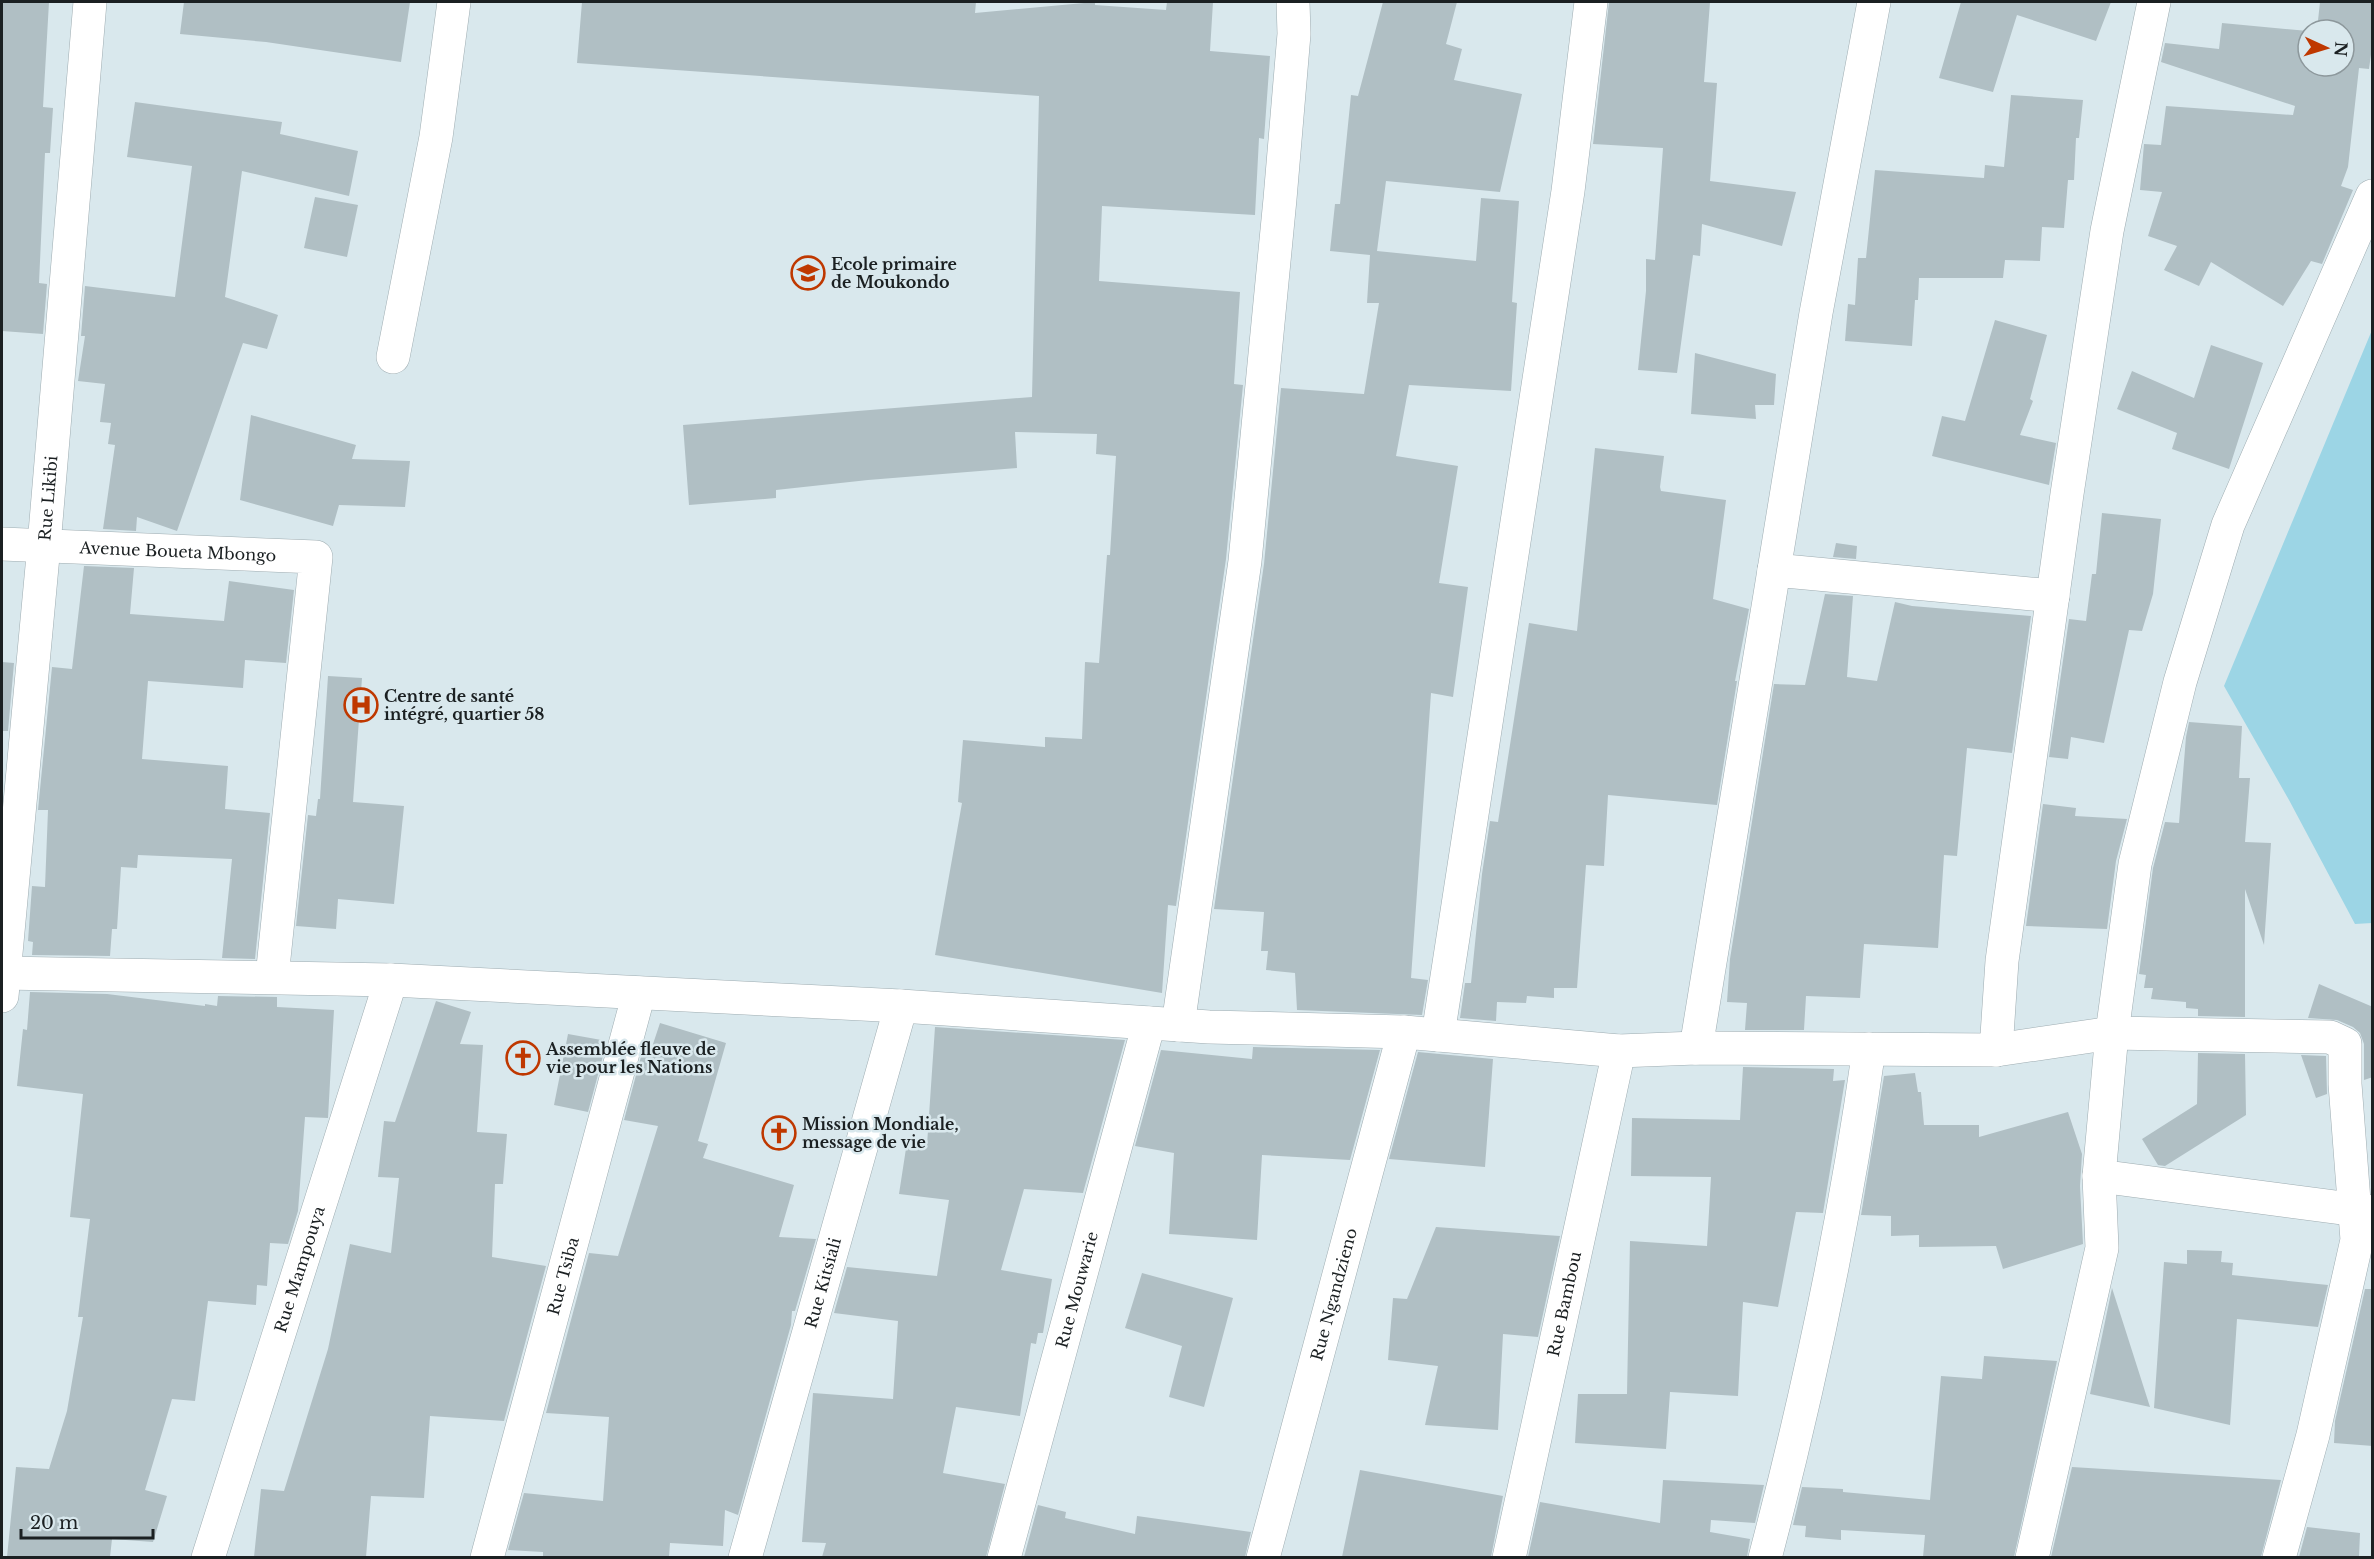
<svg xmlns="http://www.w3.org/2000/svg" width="2374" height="1559" viewBox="0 0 2374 1559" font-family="'Libre Baskerville',serif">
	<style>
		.green { fill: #9cd5e5 }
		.building { fill: #b0bfc4 }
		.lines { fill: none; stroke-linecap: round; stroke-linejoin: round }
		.minor-casing { stroke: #9eacb1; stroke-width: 34 }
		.minor { stroke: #fff; stroke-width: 33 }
		.labels { text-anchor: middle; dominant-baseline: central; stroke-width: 5; stroke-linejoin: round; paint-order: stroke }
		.poi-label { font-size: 16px; font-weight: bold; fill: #1b2022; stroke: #d9e8ed; text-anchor: start }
		.street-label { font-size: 16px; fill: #1b2022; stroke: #d9e8ed }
	</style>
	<rect width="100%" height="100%" fill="#d9e8ed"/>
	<path class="green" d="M2372,330V923L2355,924L2289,800L2224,686Z"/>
	<path class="building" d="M2,2H49L43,107L53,108L50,153H45L39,283L47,284L43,334L2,331Z
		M184,2H410L401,62L266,42L180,34Z
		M582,2H976L975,13L1095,2V5L1166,10L1167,2H1213L1210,51L1270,56L1264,139L1259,138L1255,215L1102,206L1099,281L1240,292L1234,384L1243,385L1226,559L1176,906L1168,905L1162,993L935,955L962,803L958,802L963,740L1045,747V737L1082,739L1085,662L1099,663L1107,555H1110L1116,456L1096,454L1097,434L1015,432L1017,468L868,480L776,490V498L689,505L683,425L1032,397L1039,96L577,63Z
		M1383,2H1457L1446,44L1462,49L1454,80L1522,94L1500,192L1386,181L1377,251L1476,261L1481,198L1519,201L1512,302L1517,303L1511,391L1409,385L1396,456L1458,466L1439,583L1468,587L1453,697L1431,693L1411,978L1428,980L1422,1015L1297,1010L1295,973L1266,970L1268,951H1261L1264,912L1214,909L1264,564L1281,388L1364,394L1379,303H1367L1370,255L1330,251L1335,204H1340L1351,95L1358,96Z
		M1609,2H1710L1704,82L1717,83L1710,181L1796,192L1782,246L1702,224L1700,256L1693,255L1677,373L1638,370L1646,291V259L1655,260L1663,148L1593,144Z
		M1961,2H2111L2096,41L2017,15L1993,92L1939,78Z
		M2320,2H2373V40L2369,69L2359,68L2348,167L2341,186L2353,190L2322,264L2311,261L2283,306L2211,262L2199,286L2164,270L2177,246L2148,236L2162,192L2140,190L2144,144L2161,145L2166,106L2293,115L2295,106L2161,62L2165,43L2219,49L2222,23L2308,31V66H2344V30H2317Z
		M2011,95L2083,100L2079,138H2076L2074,180H2068L2064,228L2042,227L2040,261L2005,260L2003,278H1919L1918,300H1915L1912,346L1845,341L1848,304L1855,305L1858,258H1866L1875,170L1984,178L1985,165L2004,167Z
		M135,102L282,122L280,134L358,151L349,196L242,171L225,297L278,315L267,349L243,343L177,531L137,517L136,531L103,529L115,445L108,444L111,423L100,422L105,384L78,381L85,336H81L85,286L175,297L192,166L127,157Z
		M315,197L358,205L347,257L304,248Z
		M1995,320L2047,335L2030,399L2033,401L2020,435L2056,443L2049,485L1932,456L1942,416L1965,421Z
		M2211,345L2263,363L2229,469L2172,449L2177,433L2117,409L2132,371L2194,398Z
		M1695,353L1776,374L1774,405H1755L1756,419L1691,414Z
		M251,415L356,445L352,459L410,461L405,507L339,505L333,526L240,500Z
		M1595,448L1664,456L1660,487L1661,491L1726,500L1713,599L1749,609L1735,681H1737L1717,805L1608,795L1604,866L1586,865L1577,988H1554V998L1527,996L1526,1003L1497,1002L1496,1021L1460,1018L1465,983H1471L1482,874L1490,821L1498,822L1529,623L1577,631Z
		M2102,513L2161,519L2153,594L2142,631L2129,630L2104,743L2071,737L2068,759L2049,757L2069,619L2086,621L2092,574H2096Z
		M1836,543L1857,546L1856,559L1833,557Z
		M84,566L134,568L130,614L224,621L229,581L294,590L286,663L245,660L243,688L148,681L142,759L228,766L225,809L270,813L255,959L222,958L232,859L138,855L137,868L121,867L117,929H112L110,956L32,955L33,942L28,941L32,886L45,887L48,810H38L52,667L72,669Z
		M1825,594L1853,596L1847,677L1877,681L1895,602L1912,606L2031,616L2012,753L1967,748L1957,856L1944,855L1938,948L1864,944L1860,998L1806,996L1804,1030H1745L1747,1003L1727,1002L1730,959L1774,684L1805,685Z
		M2,662L14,663L8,731H2Z
		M328,676L362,678L353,802L404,806L394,904L338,899L336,929L296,926L308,815L316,816L318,799H320Z
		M2189,722L2242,726L2239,778H2250L2245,842L2271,843L2264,945L2245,889V1017L2198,1016V1009L2186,1008V1002L2151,999L2153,988H2144L2146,975L2139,974L2153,868L2165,822L2179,823L2186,737Z
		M2043,804L2076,808L2075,816L2127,819L2116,861L2107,929L2026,926Z
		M2319,984L2373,1007V1077L2364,1080V1044L2360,1033L2353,1027L2337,1020L2308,1018Z
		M30,992L107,994L205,1006V1004L217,1006L218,996L277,997V1007L334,1010L328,1118L305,1117L298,1211L288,1244L270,1243L267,1286L257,1285L256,1305L208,1301L195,1401L172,1399L145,1490L167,1496L153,1542L112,1539L110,1557H7L16,1467L49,1469L67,1411L83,1317H78L90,1219L70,1217L83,1094L17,1086L23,1029L27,1030Z
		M436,1001L471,1012L460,1044L483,1045L477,1132L507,1134L503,1184H495L492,1257L546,1266L504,1421L430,1416L424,1498L371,1496L366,1557H254L261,1489L284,1491L328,1349L350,1244L391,1253L399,1178L378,1177L384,1121L395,1122Z
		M660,1023L726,1043L698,1141L708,1144L703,1158L794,1185L779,1237L816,1239L795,1311H792L791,1325L738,1515L725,1510L723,1546L670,1543L669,1557H566L543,1556V1552L508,1550L524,1493L603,1501L609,1417L546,1413L589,1253L618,1256L658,1126L624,1120L643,1049L651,1050Z
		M935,1027L1125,1040L1083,1193L1024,1189L1001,1270L1052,1279L1043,1333H1038L1036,1344L1031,1343L1020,1416L956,1407L943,1473L1005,1484L986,1557H822L826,1543L802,1542L813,1393L893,1399L898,1321L834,1313L847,1267L937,1276L949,1200L899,1194L907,1142L927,1145Z
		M568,1034L607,1041L588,1112L554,1105Z
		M1253,1047L1380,1050L1350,1160L1262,1155L1257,1240L1169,1234L1174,1153L1135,1146L1161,1050L1252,1059Z
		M1418,1052L1493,1059L1485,1167L1389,1159Z
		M2198,1053L2245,1054L2246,1115L2165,1166L2158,1165L2142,1139L2197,1104Z
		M2301,1055L2326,1056L2327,1094L2316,1098Z
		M1743,1067L1834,1069L1833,1081L1845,1080L1823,1213L1796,1212L1778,1307L1743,1302L1738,1396L1670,1392L1666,1449L1575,1443L1578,1394H1627L1630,1241L1707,1246L1711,1177L1631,1176L1632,1118L1740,1120Z
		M1915,1073L1918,1092H1921L1924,1125H1979V1137L2068,1112L2082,1154L2080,1186L2083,1244L2003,1269L1996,1246L1919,1247V1235L1891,1236V1216L1861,1215L1884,1076Z
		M1436,1227L1560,1236L1538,1337L1503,1334L1498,1430L1425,1425L1438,1366L1388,1360L1393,1298L1407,1299Z
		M2187,1250L2222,1251L2221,1262L2233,1263L2232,1275L2328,1285L2318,1327L2237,1319L2230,1425L2154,1408L2164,1262L2187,1264Z
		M1142,1273L1233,1298L1204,1407L1169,1397L1182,1346L1125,1328Z
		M2112,1288L2150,1407L2090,1394Z
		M2365,1289H2373V1446L2334,1443L2335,1421Z
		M1984,1356L2057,1361L2014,1557H1923L1925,1535L1841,1530V1540L1805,1537L1806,1526L1793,1525L1802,1487L1843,1489V1492L1930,1500L1941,1376L1982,1379Z
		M2072,1467L2281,1480L2261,1557H2051Z
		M1360,1470L1503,1496L1491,1557H1342Z
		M1663,1480L1764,1485L1755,1523L1711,1520L1710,1532L1750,1539L1747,1557H1528L1540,1502L1660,1523Z
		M1038,1505L1066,1512L1065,1518L1135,1534L1137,1516L1251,1532L1245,1557H1024Z
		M2307,1527L2360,1533L2359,1557H2299Z"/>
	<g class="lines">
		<defs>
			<g id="minor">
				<path d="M393,357L436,137L454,2"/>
				<path id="s1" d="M2,544L316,557L272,977"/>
				<path d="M1774,570L2053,596"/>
				<path d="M2,973L391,980L901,1006L1209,1027L1404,1032L1619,1051L1696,1048L1996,1050L2112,1033L2330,1037L2345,1044V1084L2357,1240L2313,1435L2279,1558"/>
				<path id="s2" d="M2,996L44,545L90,2"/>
				<path d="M1178,1025L1245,561L1280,199L1294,34L1293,2"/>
				<path d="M1438,1035L1568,191L1591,2"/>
				<path d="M1696,1048L1816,313L1874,2"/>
				<path d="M1996,1050L2002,961L2067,494L2107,231L2154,2"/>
				<path d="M2099,1176L2372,1212"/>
				<path id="s3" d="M208,1558L391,980"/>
				<path id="s4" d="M487,1558L639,993"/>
				<path id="s5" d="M745,1558L901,1006"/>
				<path id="s6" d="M1004,1558L1149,1023"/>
				<path id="s7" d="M1263,1558L1404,1032"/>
				<path id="s8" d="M1509,1558L1619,1051"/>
				<path d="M1765,1558C1809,1390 1845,1221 1869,1049"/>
				<path d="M2032,1558L2102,1248L2099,1176L2112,1033L2135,864L2180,682L2228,525L2372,196"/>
			</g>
		</defs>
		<use href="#minor" class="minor-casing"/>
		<use href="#minor" class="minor"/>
	</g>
	<defs>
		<symbol id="school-ring" viewBox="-11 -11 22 22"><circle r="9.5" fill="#d9e8ed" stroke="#bf3800" stroke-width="1.5"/><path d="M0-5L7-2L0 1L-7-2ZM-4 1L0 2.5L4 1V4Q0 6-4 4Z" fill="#bf3800"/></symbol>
		<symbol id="hospital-ring" viewBox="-11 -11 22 22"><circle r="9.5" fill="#d9e8ed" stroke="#bf3800" stroke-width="1.5"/><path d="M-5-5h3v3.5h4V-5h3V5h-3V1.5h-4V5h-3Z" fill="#bf3800"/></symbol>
		<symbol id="church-ring" viewBox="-11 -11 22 22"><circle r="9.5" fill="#d9e8ed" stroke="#bf3800" stroke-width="1.5"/><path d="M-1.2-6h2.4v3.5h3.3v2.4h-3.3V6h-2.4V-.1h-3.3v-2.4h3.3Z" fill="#bf3800"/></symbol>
	</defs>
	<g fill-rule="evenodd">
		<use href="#school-ring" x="789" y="254" width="38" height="38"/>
		<use href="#hospital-ring" x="342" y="686" width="38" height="38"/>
		<use href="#church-ring" x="504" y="1039" width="38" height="38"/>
		<use href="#church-ring" x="760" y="1114" width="38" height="38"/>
	</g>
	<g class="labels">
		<g class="poi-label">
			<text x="831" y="264">Ecole primaire<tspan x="831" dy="18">de Moukondo</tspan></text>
			<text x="384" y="696">Centre de santé<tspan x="384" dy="18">intégré, quartier 58</tspan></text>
			<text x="546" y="1049">Assemblée fleuve de<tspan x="546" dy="18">vie pour les Nations</tspan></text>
			<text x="802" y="1124">Mission Mondiale,<tspan x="802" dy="18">message de vie</tspan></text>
		</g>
		<g class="street-label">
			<text stroke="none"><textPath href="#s2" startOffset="500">Rue Likibi</textPath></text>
			<text stroke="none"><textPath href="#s1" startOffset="176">Avenue Boueta Mbongo</textPath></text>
			<text stroke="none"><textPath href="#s3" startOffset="303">Rue Mampouya</textPath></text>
			<text stroke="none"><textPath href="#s4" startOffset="292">Rue Tsiba</textPath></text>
			<text stroke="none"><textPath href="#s5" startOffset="286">Rue Kitsiali</textPath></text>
			<text stroke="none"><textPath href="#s6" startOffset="278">Rue Mouwarie</textPath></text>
			<text stroke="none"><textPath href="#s7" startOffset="273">Rue Ngandzieno</textPath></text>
			<text stroke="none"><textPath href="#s8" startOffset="260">Rue Bambou</textPath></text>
		</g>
	</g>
	<rect width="2374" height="1559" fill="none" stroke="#1b2022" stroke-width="6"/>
	<g transform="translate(2326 48) rotate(94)"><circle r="28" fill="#d9e8ed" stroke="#8d989c" stroke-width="1.5"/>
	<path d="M0-4.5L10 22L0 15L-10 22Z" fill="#bf3800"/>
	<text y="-9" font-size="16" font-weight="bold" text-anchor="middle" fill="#1b2022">N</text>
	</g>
	<path d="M21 1529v9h132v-9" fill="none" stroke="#1b2022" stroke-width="3"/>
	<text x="30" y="1529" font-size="18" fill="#1b2022" stroke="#d9e8ed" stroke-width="4.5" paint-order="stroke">20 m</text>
</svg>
